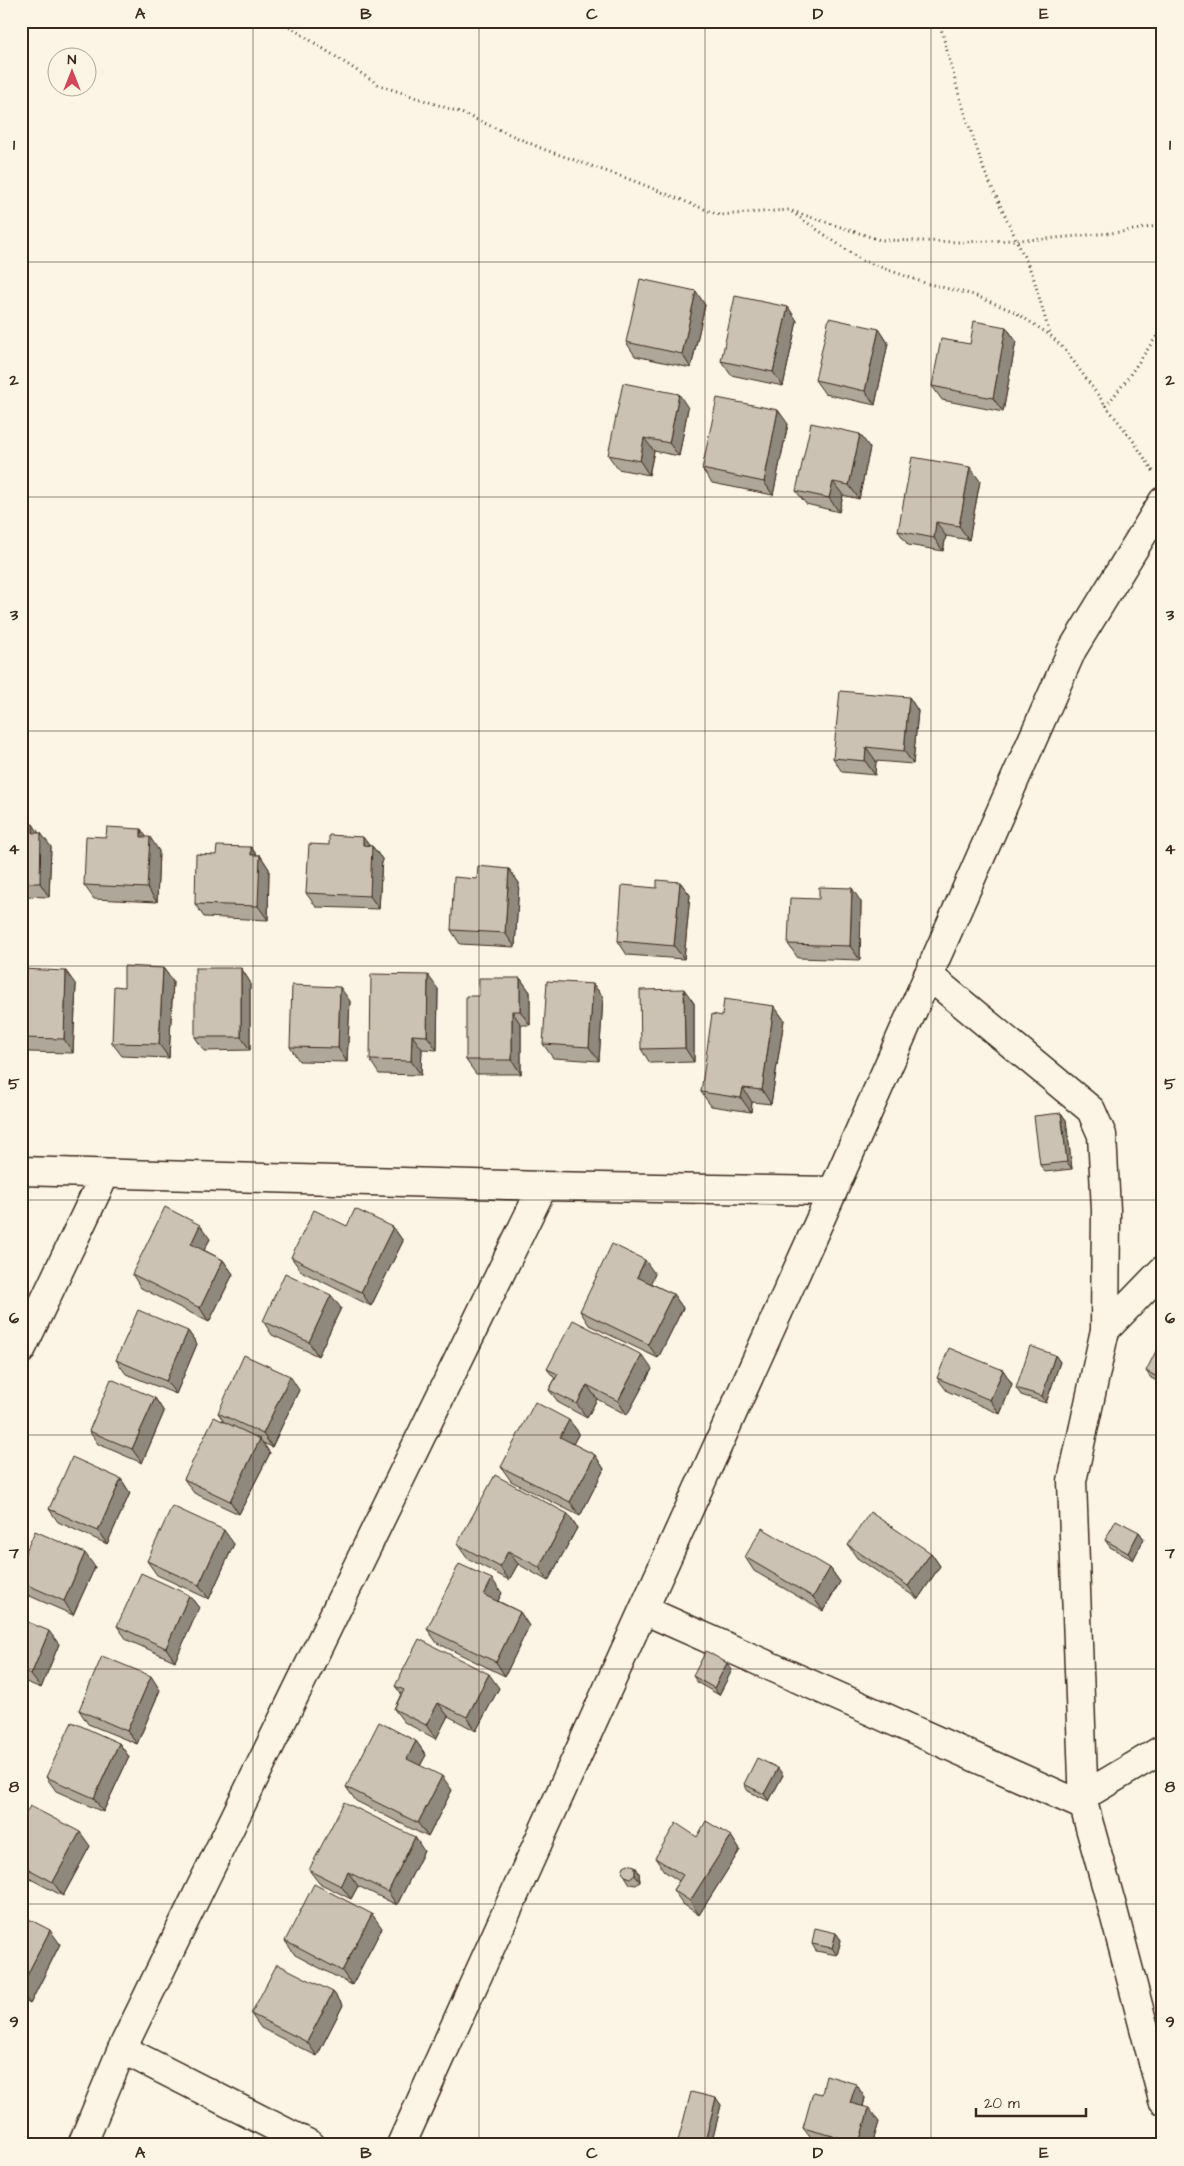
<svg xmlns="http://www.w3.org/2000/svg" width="1184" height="2166" viewBox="0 0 1184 2166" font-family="'Architects Daughter',sans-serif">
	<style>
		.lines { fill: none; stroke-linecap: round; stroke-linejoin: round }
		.minor-casing { stroke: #3b2a1e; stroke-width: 31 }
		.path { stroke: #3b2a1e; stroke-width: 3; stroke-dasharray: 1 4; stroke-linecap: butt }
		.minor { stroke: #fcf5e5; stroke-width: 28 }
		.wall { fill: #afa79a; stroke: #3b2a1e }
		.shaded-wall { fill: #8f887d; stroke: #3b2a1e }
		.building { fill: #ccc2b3; stroke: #3b2a1e }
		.grid { fill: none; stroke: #3b2a1e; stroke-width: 1; stroke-opacity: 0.55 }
		.neatline { fill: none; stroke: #3b2a1e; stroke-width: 2 }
		.grid-label { font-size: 16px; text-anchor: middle; font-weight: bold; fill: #3b2a1e }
	</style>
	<rect width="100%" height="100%" fill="#fcf5e5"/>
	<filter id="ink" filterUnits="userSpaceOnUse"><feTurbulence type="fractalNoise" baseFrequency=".02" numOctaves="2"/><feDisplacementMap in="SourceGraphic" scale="10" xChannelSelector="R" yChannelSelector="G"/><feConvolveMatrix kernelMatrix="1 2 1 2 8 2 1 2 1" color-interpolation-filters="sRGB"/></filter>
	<g filter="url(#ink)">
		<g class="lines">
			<defs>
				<path id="minor" d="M21,1171L543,1186L833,1191
					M1105,1330L1163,1270
					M21,1350L105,1174
					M644,1610L1084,1806L1072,1481L1105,1330L1106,1210L1102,1135L1091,1110L928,975
					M1082,1797L1163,1749
					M1084,1806L1113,1910L1163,2100
					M122,2049L311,2145
					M82,2145L122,2049L543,1186
					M401,2145L833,1191L1072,650L1163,501"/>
			</defs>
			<use href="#minor" class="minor-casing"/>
			<path class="path" d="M281,21L379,85L459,112L543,149L634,181L719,215L789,210L880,240L960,242L1045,239L1121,232L1163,225
				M939,21L959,95L984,170L1033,276L1050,335
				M792,212L861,260L925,283L974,295L1015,312L1050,335L1066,351L1106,406
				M1153,471L1132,439L1106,406L1125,382L1163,327"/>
			<use href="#minor" class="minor"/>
		</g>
		<path class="wall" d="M705,305L691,368L635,356L626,342Z
			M788,307L797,321L783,386L731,375L721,361Z
			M1006,327L1016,341L1003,412L942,400L932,386L970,344Z
			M879,329L888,343L875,405L825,394L815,380Z
			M688,408L679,456L654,451L649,475L618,469L608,455Z
			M788,424L773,495L712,483L702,469Z
			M870,448L859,499L843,495L839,512L806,504L796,491Z
			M980,481L969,540L946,536L943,551L908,545L898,531Z
			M909,697L918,711L913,764L876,761L875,775L842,772L833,758Z
			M21,824L39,833L51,847L49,897L21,896Z
			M106,837H147L159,851L157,902L94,899L84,885Z
			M370,846H372L382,859L379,909L316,907L306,893Z
			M216,855H260L269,869L268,920L204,917L195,904Z
			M509,869L519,883L515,947L460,944L451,930L477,879Z
			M680,882L690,895L684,959L627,955L618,941L657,888Z
			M861,902L860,960L798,958L788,944Z
			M163,968L173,981L169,1058L122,1056L112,1043L124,987Z
			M241,968L250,982V1050L204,1051L195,1037Z
			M21,969L76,985L73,1053L29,1052L21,1040Z
			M520,978L530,992V1025H521V1074H476L466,1060L479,996Z
			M593,984L603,997L599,1061L553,1058L543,1044Z
			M438,989L437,1050L422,1049L421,1075L379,1074L370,1060Z
			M350,1001L347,1062L299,1061L290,1047Z
			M694,1003V1062L650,1063L641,1049Z
			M774,1006L784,1020L771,1104L752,1102L751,1112L711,1106L701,1092L722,1016Z
			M1061,1113L1066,1120L1072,1169L1045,1172L1040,1165Z
			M347,1226L393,1227L403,1241L371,1306L301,1271L291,1257Z
			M210,1239L204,1250L223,1260L233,1274L209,1322L141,1288L132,1274Z
			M655,1274L650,1283L673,1294L683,1308L658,1358L589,1325L580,1311Z
			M341,1308L318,1356L272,1335L263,1321Z
			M188,1331L197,1344L176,1394L126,1374L116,1360Z
			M1163,1354V1384L1151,1378L1146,1371Z
			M1055,1355L1060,1362L1046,1403L1021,1395L1016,1388Z
			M547,1369H652L627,1415L597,1399L587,1418L559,1403L549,1390L555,1379Z
			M1003,1370L1012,1384L1000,1414L947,1391L937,1378Z
			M299,1390L272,1447L263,1443L270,1453L239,1514L194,1493L184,1479L224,1422L218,1413Z
			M155,1398L164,1412L142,1463L98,1444L89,1431Z
			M569,1420L579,1433L573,1444L595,1455L604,1469L580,1516L511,1481L501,1467Z
			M121,1479L130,1493L107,1544L58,1522L49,1509Z
			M568,1514L577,1528L548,1581L518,1564L509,1580L467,1558L457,1544Z
			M1139,1532L1144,1539L1133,1560L1110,1547L1105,1540Z
			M234,1544L209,1599L157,1575L147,1561Z
			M848,1545L931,1553L940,1566L918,1599L857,1558Z
			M745,1557L830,1568L840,1582L823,1611L754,1571Z
			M21,1562L95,1567L73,1615L23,1593L21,1590Z
			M502,1593L498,1601L520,1612L529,1626L505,1676L437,1643L427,1629Z
			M189,1595L199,1608L175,1661L127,1640L117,1626Z
			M21,1619L59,1644L41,1688L21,1680Z
			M727,1663L732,1670L719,1695L698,1683L693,1676Z
			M395,1686L499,1688L476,1731L448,1716L436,1739L404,1722L394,1709L401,1694Z
			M160,1690L137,1744L88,1724L79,1710Z
			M416,1741L426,1755L420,1766L452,1790L428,1837L356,1801L346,1787Z
			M119,1743L129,1757L103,1812L56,1791L46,1777Z
			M783,1775L769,1801L748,1791L744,1784Z
			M21,1822L90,1846L63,1896L21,1874Z
			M731,1836L740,1850L699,1915L683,1904L673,1890L679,1881L664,1871L655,1858L697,1837Z
			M424,1851L397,1905L358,1886L351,1899L319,1883L309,1870Z
			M635,1866L639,1873L640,1882L636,1885L630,1884L625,1876Z
			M21,1915L60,1944L30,2004L21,1999Z
			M382,1928L352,1985L295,1955L285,1941Z
			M836,1933L841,1940L837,1955L816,1951L812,1944Z
			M333,1992L343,2005L317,2056L261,2028L251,2014Z
			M856,2084L865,2098L863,2107L879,2122L872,2145H825L813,2141L803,2128L822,2094Z
			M716,2098L721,2105L711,2145H681L678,2141Z"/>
		<path class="shaded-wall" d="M696,291L705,305L691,368L682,354Z
			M788,307L797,321L783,386L773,372Z
			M1006,327L1016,341L1003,412L993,398Z
			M879,329L888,343L875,405L865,391Z
			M679,394L688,408L679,456L669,443Z
			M778,410L788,424L773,495L764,482Z
			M860,434L870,448L859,499L849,485Z
			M644,438L654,451L649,475L640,461Z
			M970,467L980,481L969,540L959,526Z
			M833,482L843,495L839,512L829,498Z
			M936,522L946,536L943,551L934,538Z
			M909,697L918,711L913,764L904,751Z
			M866,747L876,761L875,775L865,761Z
			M33,824L41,836V833L51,847L49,897L40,883L33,833Z
			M141,829L149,841L150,837L159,851L157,902L147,888L141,837Z
			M363,837L372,849V846L382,859L379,909L370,896L363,845Z
			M251,847L260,859V855L269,869L268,920L258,906L251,855Z
			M509,869L519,883L515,947L505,933Z
			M680,882L690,895L684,959L674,946Z
			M852,888L861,902L860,960L850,946Z
			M163,968L173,981L169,1058L159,1044Z
			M241,968L250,982V1050L241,1037Z
			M66,971L76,985L73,1053L64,1039Z
			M428,975L438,989L437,1050L427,1036Z
			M520,978L530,992V1025L520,1011Z
			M593,984L603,997L599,1061L589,1047Z
			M340,987L350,1001L347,1062L338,1048Z
			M684,989L694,1003V1062L685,1048Z
			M774,1006L784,1020L771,1104L762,1090Z
			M512,1011L521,1025V1074L512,1060Z
			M412,1035L422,1049L421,1075L411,1061Z
			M743,1088L752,1102L751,1112L741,1098Z
			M1061,1113L1066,1120L1072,1169L1067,1162Z
			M200,1225L210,1239L200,1258L191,1244Z
			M393,1227L403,1241L371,1306L361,1292Z
			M223,1260L233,1274L209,1322L200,1308Z
			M645,1260L655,1274L647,1291L637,1277Z
			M673,1294L683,1308L658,1358L648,1344Z
			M331,1295L341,1308L318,1356L309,1342Z
			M188,1331L197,1344L176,1394L166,1381Z
			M642,1355L652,1369L627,1415L618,1401Z
			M1055,1355L1060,1362L1046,1403L1042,1396Z
			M1003,1370L1012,1384L1000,1414L990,1400Z
			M290,1376L299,1390L272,1447L263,1434Z
			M587,1385L597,1399L587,1418L577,1404Z
			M155,1398L164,1412L142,1463L132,1449Z
			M569,1420L579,1433L570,1450L560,1437Z
			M260,1439L270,1453L239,1514L230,1501Z
			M595,1455L604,1469L580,1516L570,1502Z
			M121,1479L130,1493L107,1544L98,1531Z
			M568,1514L577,1528L548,1581L539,1567Z
			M224,1530L234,1544L209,1599L199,1585Z
			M1139,1532L1144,1539L1133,1560L1128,1553Z
			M508,1551L518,1564L509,1580L500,1567Z
			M85,1553L95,1567L73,1615L64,1601Z
			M931,1553L940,1566L918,1599L908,1586Z
			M830,1568L840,1582L823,1611L813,1597Z
			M492,1579L502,1593L494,1608L484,1595Z
			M189,1595L199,1608L175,1661L166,1648Z
			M520,1612L529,1626L505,1676L496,1662Z
			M49,1631L59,1644L41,1688L31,1675Z
			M727,1663L732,1670L719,1695L714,1688Z
			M489,1674L499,1688L476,1731L467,1717Z
			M151,1676L160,1690L137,1744L127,1731Z
			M21,1702L28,1712L21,1726Z
			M438,1703L448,1716L436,1739L426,1725Z
			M416,1741L426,1755L416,1773L407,1759Z
			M119,1743L129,1757L103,1812L94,1798Z
			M778,1768L783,1775L769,1801L764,1794Z
			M442,1776L452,1790L428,1837L418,1823Z
			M80,1832L90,1846L63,1896L53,1882Z
			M731,1836L740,1850L699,1915L690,1901Z
			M415,1837L424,1851L397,1905L388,1892Z
			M635,1866L639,1873L640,1882L635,1875Z
			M348,1872L358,1886L351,1899L341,1886Z
			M372,1914L382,1928L352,1985L342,1971Z
			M50,1930L60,1944L30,2004L21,1992V1987Z
			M836,1933L841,1940L837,1955L832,1948Z
			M333,1992L343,2005L317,2056L307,2042Z
			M21,2016L26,2023L21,2033Z
			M856,2084L865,2098L860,2117L850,2103Z
			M716,2098L721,2105L711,2145H704Z
			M869,2108L879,2122L872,2145H860L859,2143Z"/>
		<path class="building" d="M640,279L696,291L682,354L626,342Z
			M735,296L788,307L773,372L721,361Z
			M829,318L879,329L865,391L815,380Z
			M974,321L1006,327L993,398L932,386L941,339L970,344Z
			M623,383L679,394L669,443L644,438L640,461L608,455Z
			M717,398L778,410L764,482L702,469Z
			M811,423L860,434L849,485L833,482L829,498L796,491Z
			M912,457L970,467L959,526L936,522L934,538L898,531Z
			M840,691L909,697L904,751L866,747L865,761L833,758Z
			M21,824H33V833H41L40,883H21Z
			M107,827L141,829V837H150L147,888L84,885L86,836L106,837Z
			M329,835L363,837V845L372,846L370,896L306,893L309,844L329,845Z
			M217,846L251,847V855H260L258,906L195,904L196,854L216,855Z
			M478,866L509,869L505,933L451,930L454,877L477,879Z
			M657,880L680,882L674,946L618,941L622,885L657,888Z
			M819,887L852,888L850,946L788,944L790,898L819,899Z
			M124,966L163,968L159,1044L112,1043L114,986L124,987Z
			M195,968H241V1037H195Z
			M21,969L66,971L64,1039L21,1038Z
			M371,974L428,975L427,1036L412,1035L411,1061L370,1060Z
			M479,978H520V1011H512V1060H466V996H479Z
			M547,981L593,984L589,1047L543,1044Z
			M292,985L340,987L338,1048L290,1047Z
			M684,989L685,1048L641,1049L640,990Z
			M724,999L774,1006L762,1090L743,1088L741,1098L701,1092L712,1014L722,1016Z
			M1061,1113L1067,1162L1040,1165L1034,1116Z
			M165,1207L200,1225L191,1244L223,1260L200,1308L132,1274Z
			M355,1209L393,1227L361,1292L291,1257L314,1210L347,1226Z
			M612,1244L645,1260L637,1277L673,1294L648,1344L580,1311Z
			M285,1273L331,1295L309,1342L263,1321Z
			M138,1310L188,1331L166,1381L116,1360Z
			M573,1320L642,1355L618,1401L587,1385L577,1404L549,1390L558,1374L547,1369Z
			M1030,1346L1055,1355L1042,1396L1016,1388Z
			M949,1348L1003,1370L990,1400L937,1378Z
			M1156,1351L1163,1354V1380L1146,1371Z
			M244,1355L290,1376L263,1434L218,1413Z
			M111,1379L155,1398L132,1449L89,1431Z
			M535,1402L569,1420L560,1437L595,1455L570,1502L501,1467Z
			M214,1417L260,1439L230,1501L184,1479Z
			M72,1457L121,1479L98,1531L49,1509Z
			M495,1475L568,1514L539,1567L508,1551L500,1567L457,1544Z
			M172,1506L224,1530L199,1585L147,1561Z
			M870,1512L931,1553L908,1586L848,1545Z
			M1116,1520L1139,1532L1128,1553L1105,1540Z
			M762,1528L830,1568L813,1597L745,1557Z
			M35,1531L85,1553L64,1601L21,1582V1562Z
			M459,1564L492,1579L484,1595L520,1612L496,1662L427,1629Z
			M141,1573L189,1595L166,1648L117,1626Z
			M21,1619L49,1631L31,1675L21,1670Z
			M419,1639L489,1674L467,1717L438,1703L426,1725L394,1709L404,1690L395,1686Z
			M706,1651L727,1663L714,1688L693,1676Z
			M102,1656L151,1676L127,1731L79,1710Z
			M72,1722L119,1743L94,1798L46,1777Z
			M379,1722L416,1741L407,1759L442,1776L418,1823L346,1787Z
			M757,1758L778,1768L764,1794L744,1784Z
			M344,1802L415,1837L388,1892L348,1872L341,1886L309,1870Z
			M30,1806L80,1832L53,1882L21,1865V1822Z
			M706,1821L731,1836L690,1901L673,1890L683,1875L655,1858L676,1823L697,1837Z
			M628,1864L635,1866V1875L631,1878L625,1876L622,1872L624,1866Z
			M314,1884L372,1914L342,1971L285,1941Z
			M21,1915L50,1930L21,1987Z
			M815,1928L836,1933L832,1948L812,1944Z
			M277,1964L333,1992L307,2042L251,2014Z
			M826,2075L856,2084L850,2103L869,2108L859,2143L803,2128L813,2092L822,2094Z
			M691,2092L716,2098L704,2145H692L678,2141Z"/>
	</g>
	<path class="grid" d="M253,21V2145M479,21V2145M705,21V2145M931,21V2145M21,262H1163M21,497H1163M21,731H1163M21,966H1163M21,1200H1163M21,1435H1163M21,1669H1163M21,1904H1163"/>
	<rect width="1184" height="2166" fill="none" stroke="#fcf5e5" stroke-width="55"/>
	<g transform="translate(72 72)"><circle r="24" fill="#fcf5e5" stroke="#afa495"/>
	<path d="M0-4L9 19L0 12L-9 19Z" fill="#d1495b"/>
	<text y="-8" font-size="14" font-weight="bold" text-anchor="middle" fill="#3b2a1e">N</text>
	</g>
	<path d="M976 2108v8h110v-8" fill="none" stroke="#3b2a1e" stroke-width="2.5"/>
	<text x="984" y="2108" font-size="15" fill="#3b2a1e" stroke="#fcf5e5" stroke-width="4" paint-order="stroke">20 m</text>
	<rect x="28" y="28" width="1128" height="2110" class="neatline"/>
	<g class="grid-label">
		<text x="140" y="19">A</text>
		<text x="366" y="19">B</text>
		<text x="592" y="19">C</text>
		<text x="818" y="19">D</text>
		<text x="1044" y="19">E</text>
		<text x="14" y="150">1</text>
		<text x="1170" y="150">1</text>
		<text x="14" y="385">2</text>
		<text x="1170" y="385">2</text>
		<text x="14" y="620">3</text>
		<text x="1170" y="620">3</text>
		<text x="14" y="854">4</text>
		<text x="1170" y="854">4</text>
		<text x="14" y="1089">5</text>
		<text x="1170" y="1089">5</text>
		<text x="14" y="1323">6</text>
		<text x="1170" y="1323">6</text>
		<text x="14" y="1558">7</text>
		<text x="1170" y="1558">7</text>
		<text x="14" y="1792">8</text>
		<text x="1170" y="1792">8</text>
		<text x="14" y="2027">9</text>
		<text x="1170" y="2027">9</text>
		<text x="140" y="2158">A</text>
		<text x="366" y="2158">B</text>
		<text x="592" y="2158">C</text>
		<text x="818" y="2158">D</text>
		<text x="1044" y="2158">E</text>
	</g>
</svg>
